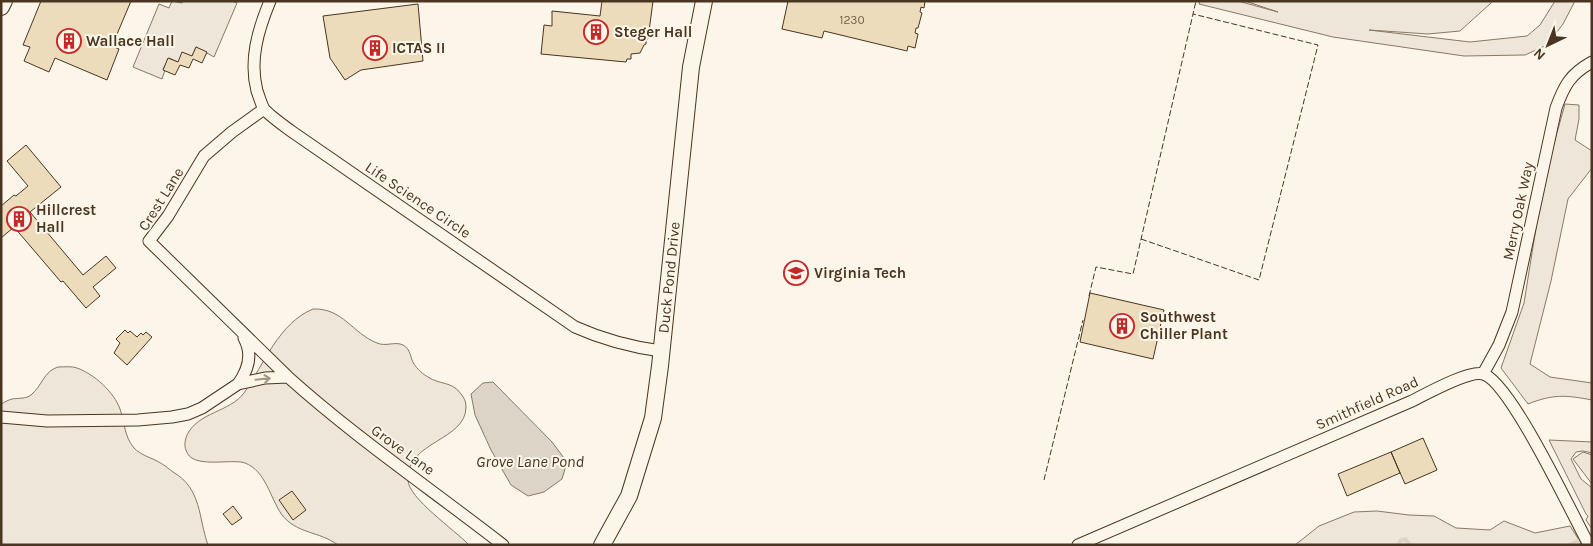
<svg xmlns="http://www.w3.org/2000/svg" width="1593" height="546" viewBox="0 0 1593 546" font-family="Karla,sans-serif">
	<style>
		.green { fill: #ede6d9; stroke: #887966 }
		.water { fill: #dcd4c6; stroke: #887966 }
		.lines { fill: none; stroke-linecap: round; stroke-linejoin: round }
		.stream { stroke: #dcd4c6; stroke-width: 4 }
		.building { fill: #ecdcbc; stroke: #4a3520 }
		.street-casing { stroke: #4a3520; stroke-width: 13 }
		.secondary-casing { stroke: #4a3520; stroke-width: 18 }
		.street { stroke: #fbf6e9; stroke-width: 11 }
		.secondary { stroke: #fbf6e9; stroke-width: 16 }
		.fence { stroke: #4a3520; stroke-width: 1; stroke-dasharray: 6 2.5; stroke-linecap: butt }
		.oneway { stroke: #a29684 }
		.labels { text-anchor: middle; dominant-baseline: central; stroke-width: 4; stroke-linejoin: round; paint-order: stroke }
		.number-label { font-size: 12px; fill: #725f47 }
		.poi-label { font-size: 15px; font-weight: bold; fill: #4a3520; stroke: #fbf6e9; text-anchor: start }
		.street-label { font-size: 15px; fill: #4a3520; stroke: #fbf6e9 }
		.water-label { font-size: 16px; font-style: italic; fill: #4a3520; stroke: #fbf6e9 }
	</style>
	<rect width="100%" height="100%" fill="#fbf6e9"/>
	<path class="green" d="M172,1L182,3L183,1H232L237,3L214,57L196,47L192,56L178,62L169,58L163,69L165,70L162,79L133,67L159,4L169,8Z
		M1200,1H1238L1278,12L1245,1H1491V3L1460,31L1428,34L1369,30L1470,42L1527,36L1540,25L1555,1H1575L1563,24L1547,45L1525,55L1464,56L1333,37L1199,4Z
		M1565,104L1579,105V119L1575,140L1592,151V168L1568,199L1551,281L1530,364L1550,377L1592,383V400C1566,395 1553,394 1528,404L1501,368L1524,303L1540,203L1548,165Z
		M313,309C343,308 352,333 377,343C386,347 395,341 403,345C411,349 410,358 414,364C417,369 424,375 428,377C440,385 452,381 461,394C464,398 466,401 466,407C466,441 406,441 408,480C408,498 455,530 469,545H338C319,531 297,534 282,515C270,498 266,471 245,463C231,458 191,470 186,450C184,446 185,440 187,435C198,412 230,412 244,393C264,364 279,323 313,309Z
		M58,367C64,367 72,366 77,368C94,374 114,392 120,409C125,423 124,436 134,448C141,455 149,457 157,461C163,464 168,468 173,472C202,489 198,517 208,545H1V404C5,402 8,400 12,399C18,398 26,399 31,395C42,386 44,371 58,367Z
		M1549,440L1592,442V453L1583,451L1576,452L1571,459L1581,479L1592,488V529L1586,520L1588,516L1586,514Z
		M1583,452L1592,455V484L1573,459Z
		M1377,511L1409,515L1434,516L1456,528L1490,530L1504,521L1535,533L1570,526L1581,543L1578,545H1295L1319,526L1354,512Z"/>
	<path class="water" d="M493,382L552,442L567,462L562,479L544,492L528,496L511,485L491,450L475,415L471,394L483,383Z"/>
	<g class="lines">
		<path class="stream" d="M1399,545L1400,541L1405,539L1410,545
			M1570,545L1578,541"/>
	</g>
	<path class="building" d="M41,1H131L112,46L119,49L107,80L55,58L49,72L24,61L30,47L23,45Z
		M602,1H653L648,39H646V44L644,45L640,53L631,54V59H627L626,62L541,54L544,25L552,26V11L600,16Z
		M788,1H925L924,8L921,7L920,12L922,13L918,28H916L915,33L918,34L915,48L908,46L907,51L824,31L822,38L782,29Z
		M418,4L423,61L361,70L345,80L330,58L323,16Z
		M196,47L207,52L202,63L193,59L189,68L180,65L175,75L163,70L168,58L178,62L182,52L192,56Z
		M26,145L61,187L30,212L83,275L106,256L116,268L93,287L100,296L86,308L63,281L61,282L14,227L1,238V206L14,195L16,196L28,186L7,161Z
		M1090,293L1164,310L1153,359L1080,342Z
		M125,330L128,333L130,331L137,337L141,333L143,335L146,332L152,337L127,365L114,353L120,343L116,339Z
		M1423,438L1437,470L1405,484L1391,452Z
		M1391,452L1400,473L1347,496L1338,474Z
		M292,491L306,510L293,520L279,500Z
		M233,506L242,518L232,525L223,514Z"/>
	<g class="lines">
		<defs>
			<path id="street" d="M270,1C258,30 249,60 257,91C259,96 261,104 264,109C270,116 283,125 291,131L575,327C602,339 631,347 661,351
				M264,109L232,132L204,156L168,216L149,241L288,377C356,438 431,489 503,545
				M1483,374L1499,345L1512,312L1556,108C1564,86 1570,74 1592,62
				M238,384C249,369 253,354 244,338
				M1,417L47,421L138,420L172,417L188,414L202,408L238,384L265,378L288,377
				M1078,545L1412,401C1426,394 1469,370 1483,374C1510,381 1573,516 1589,545"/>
			<g id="secondary">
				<path d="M1,7L4,1"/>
				<path id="s1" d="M602,545L629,496L653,418L660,366L691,67L704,1"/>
			</g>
		</defs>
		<use href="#street" class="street-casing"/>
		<use href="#secondary" class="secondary-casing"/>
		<use href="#street" class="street"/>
		<use href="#secondary" class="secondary"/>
		<path class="fence" d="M1141,239L1259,280L1318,45L1193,14
			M1089,296L1096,267L1133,274L1196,1
			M1044,480L1083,320"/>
	</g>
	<defs><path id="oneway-shaft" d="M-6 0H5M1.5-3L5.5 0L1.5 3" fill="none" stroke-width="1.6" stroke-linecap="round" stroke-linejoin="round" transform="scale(1.25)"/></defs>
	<use class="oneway" href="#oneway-shaft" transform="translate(263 379) rotate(-6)"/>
	<defs>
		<symbol id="building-ring" viewBox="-11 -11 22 22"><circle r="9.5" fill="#fbf6e9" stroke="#c62828" stroke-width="1.5"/><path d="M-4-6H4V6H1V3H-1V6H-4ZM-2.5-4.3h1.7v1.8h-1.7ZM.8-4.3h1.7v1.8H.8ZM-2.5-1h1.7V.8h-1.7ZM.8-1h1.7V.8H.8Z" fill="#c62828"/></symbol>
		<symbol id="university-ring" viewBox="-11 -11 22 22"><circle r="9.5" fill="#fbf6e9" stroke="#c62828" stroke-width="1.5"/><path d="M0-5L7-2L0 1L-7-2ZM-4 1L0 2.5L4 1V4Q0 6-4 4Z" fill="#c62828"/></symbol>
	</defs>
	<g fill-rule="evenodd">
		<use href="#building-ring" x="582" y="18" width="28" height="28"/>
		<use href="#building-ring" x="55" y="27" width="28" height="28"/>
		<use href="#building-ring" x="361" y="34" width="28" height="28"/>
		<use href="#building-ring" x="5" y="205" width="28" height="28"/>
		<use href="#university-ring" x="782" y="259" width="28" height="28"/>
		<use href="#building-ring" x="1108" y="312" width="28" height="28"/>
	</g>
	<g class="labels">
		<g class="number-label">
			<text x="852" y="20">1230</text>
		</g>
		<g class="poi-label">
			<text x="614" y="32">Steger Hall</text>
			<text x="86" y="41">Wallace Hall</text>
			<text x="392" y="48">ICTAS II</text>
			<text x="36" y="210">Hillcrest<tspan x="36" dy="17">Hall</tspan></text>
			<text x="814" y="273">Virginia Tech</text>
			<text x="1140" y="317">Southwest<tspan x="1140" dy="17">Chiller Plant</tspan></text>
		</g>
		<g class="street-label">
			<text transform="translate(161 199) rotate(-58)">Crest Lane</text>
			<text transform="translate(418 200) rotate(34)">Life Science Circle</text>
			<text transform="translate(1518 211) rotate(-78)">Merry Oak Way</text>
			<text stroke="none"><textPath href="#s1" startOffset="279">Duck Pond Drive</textPath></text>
			<text transform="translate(1367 403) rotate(-24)">Smithfield Road</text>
			<text transform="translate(403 450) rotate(36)">Grove Lane</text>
		</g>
		<g class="water-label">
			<text x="530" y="461">Grove Lane Pond</text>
		</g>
	</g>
	<rect width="1593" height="546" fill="none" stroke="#4a3520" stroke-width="5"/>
	<g transform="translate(1548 45) rotate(223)" stroke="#fbf6e9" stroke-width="4" paint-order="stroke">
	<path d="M0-4L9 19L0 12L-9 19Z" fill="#4a3520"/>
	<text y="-8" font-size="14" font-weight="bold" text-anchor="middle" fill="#4a3520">N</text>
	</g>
</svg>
